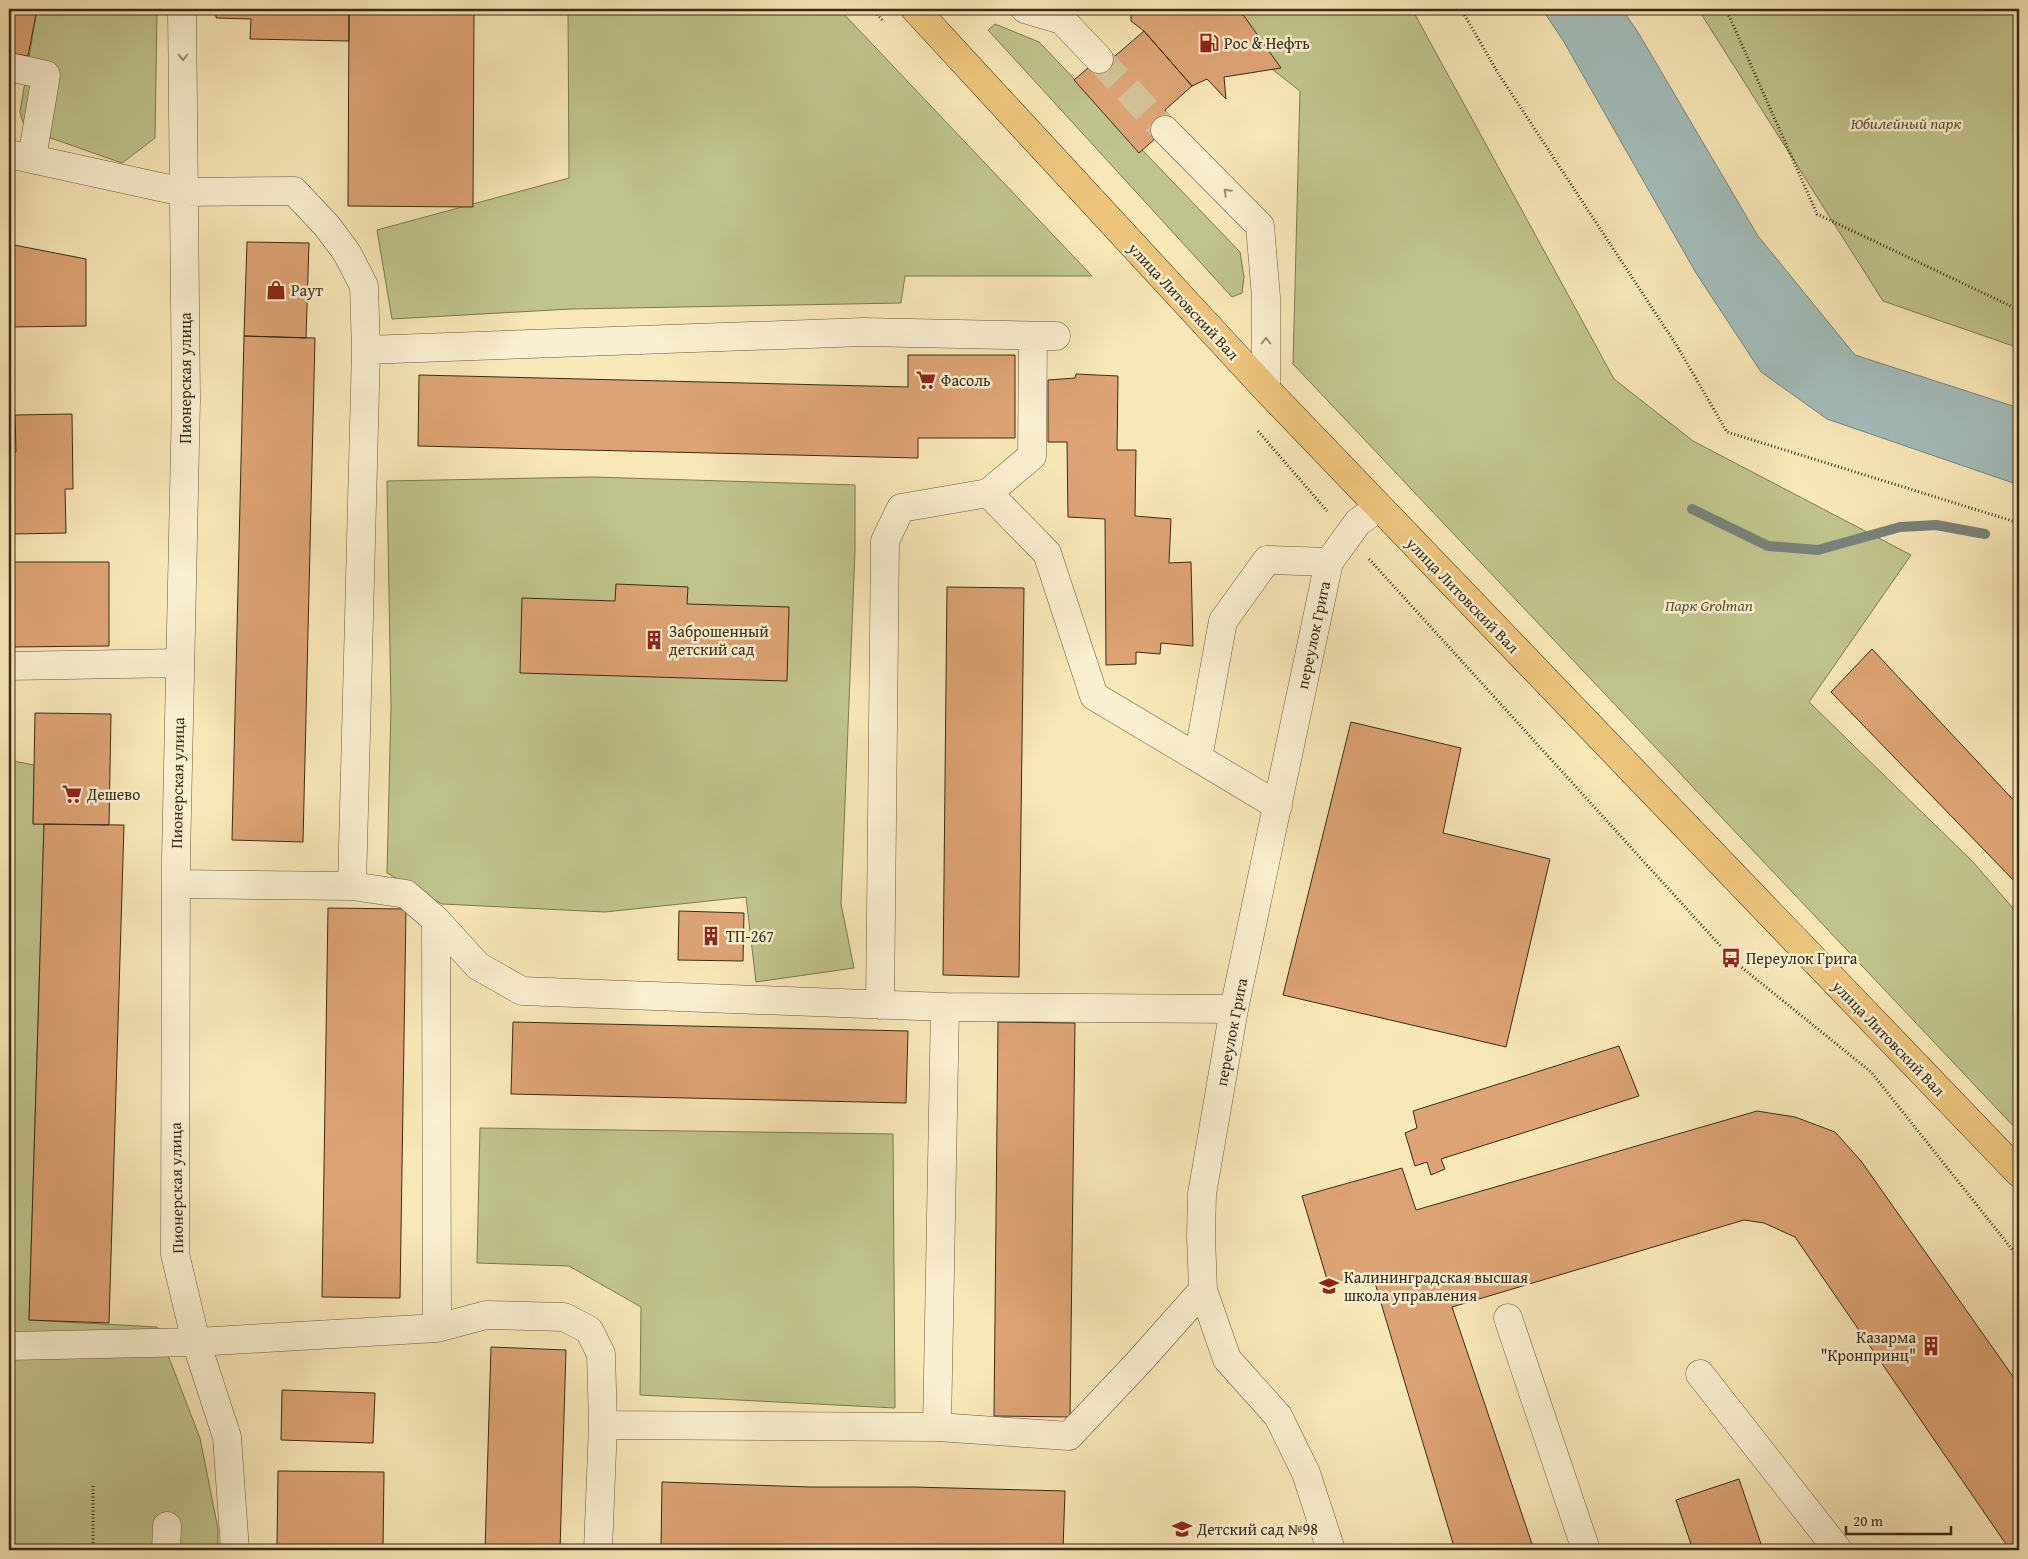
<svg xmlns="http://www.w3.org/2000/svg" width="2028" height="1559" viewBox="0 0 2028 1559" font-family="'Gentium Book Plus',serif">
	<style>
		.green { fill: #c0c48c; stroke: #7c7853 }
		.water { fill: #a3bcba; stroke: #78827a }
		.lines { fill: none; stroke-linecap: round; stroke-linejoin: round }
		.stream { stroke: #78827a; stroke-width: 10 }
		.building { fill: #dda374; stroke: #382b1a }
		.minor-tunnel { stroke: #d2c198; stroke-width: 28; stroke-dasharray: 28 14; stroke-linecap: butt }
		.minor-casing { stroke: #685a41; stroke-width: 29 }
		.major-casing { stroke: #382b1a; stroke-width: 29 }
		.path { stroke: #382b1a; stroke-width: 3; stroke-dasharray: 1 2.5; stroke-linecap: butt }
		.minor { stroke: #faefd0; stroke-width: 28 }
		.major { stroke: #ecc47c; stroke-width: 28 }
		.oneway { stroke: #998d75 }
		.labels { text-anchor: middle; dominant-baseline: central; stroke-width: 5; stroke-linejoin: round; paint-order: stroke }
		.poi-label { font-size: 16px; fill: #382b1a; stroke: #faefd0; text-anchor: start }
		.park-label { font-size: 16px; font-style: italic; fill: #5a5136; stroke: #faefd0 }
		.street-label { font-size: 16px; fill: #382b1a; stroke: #faefd0 }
	</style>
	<rect width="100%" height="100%" fill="#f8e7b7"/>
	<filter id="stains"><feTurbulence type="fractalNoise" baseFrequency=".004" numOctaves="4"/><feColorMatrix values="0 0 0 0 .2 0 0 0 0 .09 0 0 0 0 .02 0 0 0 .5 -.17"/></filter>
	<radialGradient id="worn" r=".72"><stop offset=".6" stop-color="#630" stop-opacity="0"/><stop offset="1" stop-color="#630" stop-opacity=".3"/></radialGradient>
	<path class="green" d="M37,9H157L155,138L122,163L25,129L20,112Z
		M568,9H839L1092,276H905L901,303L571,309L392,319L377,230L569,178Z
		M1195,9H1412L1614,379L1693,441L1911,555L1809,702L1973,862L2019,915V1132L1293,364L1300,91Z
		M1698,9H2019V348L1883,301Z
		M995,24L1039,42L1240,252L1244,277L1242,293L1232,297L988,30Z
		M593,477L855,485V551L841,904L854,968L756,982L746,897L605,912L442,904L387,873L391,706L387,481Z
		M9,760L34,765L33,824H44L29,1320L157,1327L200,1438L218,1529V1550H9Z
		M480,1128L893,1134L895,1408L640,1395L641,1307L569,1266L477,1263Z"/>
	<path class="water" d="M1542,9H1622L1639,34L1758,236L1855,355L2019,408V485L1827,419L1761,372L1696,273L1564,42Z"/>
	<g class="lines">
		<path class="stream" d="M1692,509L1768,546L1818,550L1900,527L1936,525L1985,534"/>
	</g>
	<path class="building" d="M9,9H37L28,56L9,53Z
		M216,9H349V41L250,39L251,19L216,18Z
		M349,9H474L473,207L348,206Z
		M1134,9H1235L1244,16L1281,68L1224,77L1226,99L1207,79L1192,86L1144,31L1131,21V15Z
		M1144,31L1192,86L1165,110L1175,121L1139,153L1074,80L1109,50L1115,56Z
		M247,242L309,243L306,338L244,336Z
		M9,244L86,259V326L9,327Z
		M244,336L315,338L303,842L232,840Z
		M908,355H1015V438H918V458L418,446L419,375L908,387Z
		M1076,374L1118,376L1117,450H1136L1135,516L1171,519L1169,563L1191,562L1193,646L1161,643L1160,654L1136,652V664L1106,665L1105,519L1068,517L1067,442H1048V380L1075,378Z
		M72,414L73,489H65L66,533L14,534V509H9V489H11L10,452H16L15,415Z
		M9,562H109V646L9,647Z
		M616,584L688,587L687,604L789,607L787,681L520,673L522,598L615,601Z
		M947,587L1024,588L1019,977L943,975Z
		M1872,649L2019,806V886L1831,692Z
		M35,713L111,714L109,825L33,824Z
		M1351,722L1461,748L1443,833L1550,859L1506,1047L1283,995Z
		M44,824L124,825L109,1323L29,1320Z
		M328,908L406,909L400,1298L322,1297Z
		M679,911L744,913L743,961L678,960Z
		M513,1022L908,1031L906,1103L511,1094Z
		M998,1022L1075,1023L1070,1417L994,1416Z
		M1619,1046L1639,1096L1441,1159L1445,1169L1431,1175L1427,1162L1415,1166L1405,1133L1417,1128L1413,1111Z
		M1757,1111L1795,1117L1835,1132L1861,1161L2019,1385V1550H2010L1795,1237L1764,1223L1744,1220L1452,1307L1534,1550H1455L1372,1273L1329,1286L1302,1196L1402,1168L1416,1210Z
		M491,1347L566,1350L560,1550H485Z
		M282,1390L375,1393L373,1443L281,1440Z
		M278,1471L384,1472L383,1547L277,1545Z
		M1739,1479L1763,1550H1693L1676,1500Z
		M662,1482L810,1487H913L1065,1491L1063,1550H661Z"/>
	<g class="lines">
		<path class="minor-tunnel" d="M1099,59L1165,130"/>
		<defs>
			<path id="minor" d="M182,9L186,400L176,858L175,1254L196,1342L227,1437L235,1550
				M1025,9L1062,20L1099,59
				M9,67L46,75L32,158
				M1165,130L1260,226L1266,297V389
				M9,154L183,192L294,191L327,226L347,253L364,286L366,350L352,886
				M366,350L863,332L1056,336
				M988,493L1032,456L1033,336
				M9,666L180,663
				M1278,806L1198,758L1223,621L1267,560L1329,562
				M176,884L352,886L406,894L436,920L478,966L522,991L945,1007L937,1427L603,1425
				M436,920L437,1328
				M880,1005L885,541L901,508L988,493L1047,553L1094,696L1198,758
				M945,1007L1234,1009
				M1508,1318L1586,1550
				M9,1346L196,1342L437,1328L486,1315L564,1317L589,1330L601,1354L603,1425L598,1550
				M1700,1374L1838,1550
				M937,1427L1069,1436L1138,1363L1203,1290
				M166,1550L167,1526
				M1331,1550L1306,1473L1278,1416L1227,1359L1203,1290L1201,1236L1202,1194L1234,1009L1329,562L1358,522L1379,507"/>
			<path id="major" d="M915,9L1266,389L2019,1173"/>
		</defs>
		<use href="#minor" class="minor-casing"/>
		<use href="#major" class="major-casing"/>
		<path class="path" d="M872,9L884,22
			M1461,9L1498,73L1677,346L1727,432L2019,523
			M1726,9L1817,214L2019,310
			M1258,431L1327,511
			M1369,559L1735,962L1871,1072L2019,1258
			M93,1550V1486"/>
		<use href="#minor" class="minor"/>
		<use href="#major" class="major"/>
	</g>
	<defs><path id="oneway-chevron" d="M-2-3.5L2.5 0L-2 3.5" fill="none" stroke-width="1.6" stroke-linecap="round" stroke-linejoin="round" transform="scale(1.25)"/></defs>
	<g class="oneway">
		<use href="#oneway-chevron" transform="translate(183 57) rotate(90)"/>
		<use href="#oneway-chevron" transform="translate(1227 192) rotate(-135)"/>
		<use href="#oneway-chevron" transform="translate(1266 341) rotate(-90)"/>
	</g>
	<defs>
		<symbol id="fuel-bare" viewBox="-9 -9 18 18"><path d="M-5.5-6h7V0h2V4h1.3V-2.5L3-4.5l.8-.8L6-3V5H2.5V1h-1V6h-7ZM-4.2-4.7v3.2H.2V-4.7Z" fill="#8f2418" stroke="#faefd0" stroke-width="2.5" paint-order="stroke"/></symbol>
		<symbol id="shop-bare" viewBox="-9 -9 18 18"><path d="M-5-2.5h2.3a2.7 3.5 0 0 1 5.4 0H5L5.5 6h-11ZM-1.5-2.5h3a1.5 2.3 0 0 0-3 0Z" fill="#8f2418" stroke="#faefd0" stroke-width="2.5" paint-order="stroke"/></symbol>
		<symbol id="supermarket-bare" viewBox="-9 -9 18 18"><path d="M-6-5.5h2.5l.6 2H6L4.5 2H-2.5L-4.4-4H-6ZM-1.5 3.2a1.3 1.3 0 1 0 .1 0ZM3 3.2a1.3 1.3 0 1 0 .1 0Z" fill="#8f2418" stroke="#faefd0" stroke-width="2.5" paint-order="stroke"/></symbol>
		<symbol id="building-bare" viewBox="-9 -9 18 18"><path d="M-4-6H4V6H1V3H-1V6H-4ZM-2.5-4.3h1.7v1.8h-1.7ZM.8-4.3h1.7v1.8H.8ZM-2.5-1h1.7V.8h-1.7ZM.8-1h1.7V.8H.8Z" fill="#8f2418" stroke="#faefd0" stroke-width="2.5" paint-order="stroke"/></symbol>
		<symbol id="bus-bare" viewBox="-9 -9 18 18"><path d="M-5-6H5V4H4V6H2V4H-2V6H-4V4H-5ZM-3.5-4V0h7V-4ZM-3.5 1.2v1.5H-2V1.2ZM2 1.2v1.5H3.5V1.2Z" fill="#8f2418" stroke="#faefd0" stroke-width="2.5" paint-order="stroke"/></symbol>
		<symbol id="university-bare" viewBox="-9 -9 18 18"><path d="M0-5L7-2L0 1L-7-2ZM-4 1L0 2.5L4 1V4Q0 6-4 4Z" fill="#8f2418" stroke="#faefd0" stroke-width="2.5" paint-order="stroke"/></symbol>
		<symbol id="school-bare" viewBox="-9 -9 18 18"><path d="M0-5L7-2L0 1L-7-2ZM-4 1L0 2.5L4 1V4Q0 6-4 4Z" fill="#8f2418" stroke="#faefd0" stroke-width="2.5" paint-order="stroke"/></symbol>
	</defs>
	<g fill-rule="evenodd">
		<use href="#fuel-bare" x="1195" y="29" width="28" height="28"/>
		<use href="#shop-bare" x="262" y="276" width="28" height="28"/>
		<use href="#supermarket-bare" x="912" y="366" width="28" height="28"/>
		<use href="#building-bare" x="640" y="626" width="28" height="28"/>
		<use href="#supermarket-bare" x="58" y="780" width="28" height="28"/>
		<use href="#building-bare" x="697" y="922" width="28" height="28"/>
		<use href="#bus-bare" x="1717" y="944" width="28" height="28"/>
		<use href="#university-bare" x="1315" y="1272" width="28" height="28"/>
		<use href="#building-bare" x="1917" y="1332" width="28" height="28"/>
		<use href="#school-bare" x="1168" y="1515" width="28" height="28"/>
	</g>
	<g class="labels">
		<g class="poi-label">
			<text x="1224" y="43">Рос &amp; Нефть</text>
			<text x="291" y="290">Раут</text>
			<text x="941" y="380">Фасоль</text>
			<text x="669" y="631">Заброшенный<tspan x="669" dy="18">детский сад</tspan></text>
			<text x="87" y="794">Дешево</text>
			<text x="726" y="936">ТП-267</text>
			<text x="1746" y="958">Переулок Грига</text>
			<text x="1344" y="1277">Калининградская высшая<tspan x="1344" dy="18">школа управления</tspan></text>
			<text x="1916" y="1337" text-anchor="end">Казарма<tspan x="1916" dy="18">"Кронпринц"</tspan></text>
			<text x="1197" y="1529">Детский сад №98</text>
		</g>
		<g class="park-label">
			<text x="1906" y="123">Юбилейный парк</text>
			<text x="1709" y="605">Парк Grolman</text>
		</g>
		<g class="street-label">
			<text transform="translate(1184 301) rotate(47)">улица Литовский Вал</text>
			<text transform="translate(185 378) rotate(-90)">Пионерская улица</text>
			<text transform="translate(1463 595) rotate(46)">улица Литовский Вал</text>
			<text transform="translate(1313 635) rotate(-78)">переулок Грига</text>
			<text transform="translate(177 783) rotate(-89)">Пионерская улица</text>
			<text transform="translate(1231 1032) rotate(-79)">переулок Грига</text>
			<text transform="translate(1889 1038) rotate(46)">улица Литовский Вал</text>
			<text transform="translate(176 1188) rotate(-91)">Пионерская улица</text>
		</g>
	</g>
	<rect width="2028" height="1559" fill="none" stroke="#f8e7b7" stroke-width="30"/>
	<rect x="10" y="10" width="2008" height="1539" fill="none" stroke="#382b1a" stroke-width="2.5"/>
	<rect x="15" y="15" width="1998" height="1529" fill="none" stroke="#382b1a"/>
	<path d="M1846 1526v8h105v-8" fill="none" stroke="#382b1a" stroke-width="2.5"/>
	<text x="1853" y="1526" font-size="15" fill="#382b1a" stroke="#faefd0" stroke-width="4" paint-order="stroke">20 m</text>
	<rect width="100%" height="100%" filter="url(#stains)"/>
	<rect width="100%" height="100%" fill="url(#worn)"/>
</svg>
